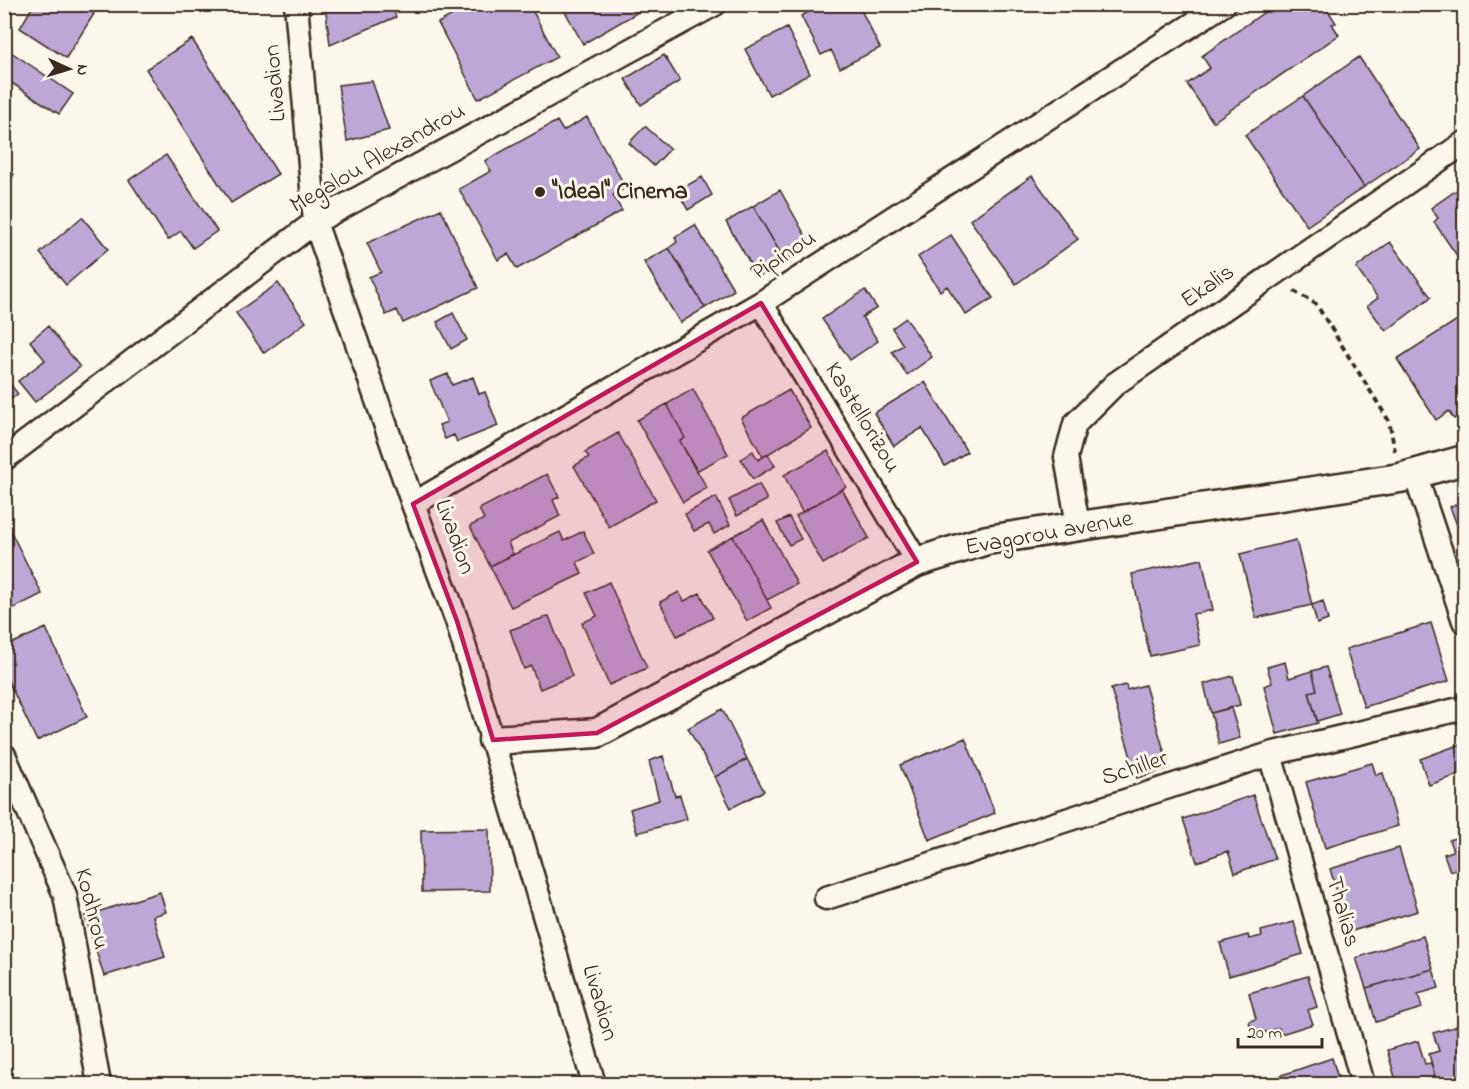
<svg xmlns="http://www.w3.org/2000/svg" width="1469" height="1089" viewBox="0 0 1469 1089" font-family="'Indie Flower',sans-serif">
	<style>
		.building { fill: #bda7d6; stroke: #3b2a1e; stroke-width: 1.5 }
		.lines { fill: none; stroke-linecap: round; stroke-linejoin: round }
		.minor-casing { stroke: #3b2a1e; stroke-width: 27 }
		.tertiary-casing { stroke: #3b2a1e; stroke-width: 33 }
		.path { stroke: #3b2a1e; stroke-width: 4; stroke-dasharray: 6 4.5; stroke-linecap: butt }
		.minor { stroke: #fbf7ec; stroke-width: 22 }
		.tertiary { stroke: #fbf7ec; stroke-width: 28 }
		.marked { fill: #c2185b; fill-opacity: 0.2; stroke: #c2185b; stroke-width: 4.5; stroke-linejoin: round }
		.poi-dot { fill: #3b2a1e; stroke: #fbf7ec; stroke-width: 2 }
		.labels { text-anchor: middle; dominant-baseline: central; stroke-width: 6; stroke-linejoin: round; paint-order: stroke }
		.street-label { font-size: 24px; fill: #3b2a1e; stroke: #fbf7ec }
		.poi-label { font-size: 24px; font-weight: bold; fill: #3b2a1e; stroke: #fbf7ec; text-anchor: start }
	</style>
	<rect width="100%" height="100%" fill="#fbf7ec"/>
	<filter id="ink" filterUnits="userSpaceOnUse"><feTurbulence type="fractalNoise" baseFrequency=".0167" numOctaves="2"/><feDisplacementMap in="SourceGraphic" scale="12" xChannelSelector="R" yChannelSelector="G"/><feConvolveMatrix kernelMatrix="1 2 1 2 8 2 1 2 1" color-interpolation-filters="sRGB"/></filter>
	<g filter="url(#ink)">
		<path class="building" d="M34,4H79L94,14L66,58L20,28Z
			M325,4H391L396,17L330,45Z
			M472,4H529L557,57L478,99L438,23Z
			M561,4H652L583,44Z
			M823,4H858L880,48L840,68L831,50L821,55L801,16Z
			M1276,4H1324L1336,23L1332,24L1339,35L1213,122L1187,84L1210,68L1202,56Z
			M787,28L810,74L769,95L745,49Z
			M192,39L278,174L231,203L146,69Z
			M8,50L73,94L59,114L4,78V55Z
			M664,55L680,81L641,105L625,79Z
			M1359,57L1420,149L1364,187L1303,96Z
			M372,81L389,130L347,141L338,85Z
			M1303,96L1364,187L1307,226L1245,135Z
			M587,117L626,188L613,195L622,211L517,269L508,254L498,260L459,189L491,171L485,161L557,121L563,131Z
			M645,126L670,149L654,166L629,143Z
			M166,155L217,231L193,248L181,231L168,240L129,180Z
			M4,169L14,174L7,187L4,186Z
			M1032,176L1078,239L1016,284L970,220Z
			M702,177L712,195L688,210L677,191Z
			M1464,185V266L1434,222L1438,218L1431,208Z
			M780,190L811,246L785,261L753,206Z
			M753,206L785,261L758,277L726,222Z
			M441,209L478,288L403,323L397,310L386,315L369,277L381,272L367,243Z
			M82,217L108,249L66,285L40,253Z
			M695,225L734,290L705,308L669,248L677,242L675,237Z
			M951,235L993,298L966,315L947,286L940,291L918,257Z
			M1390,242L1431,297L1386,331L1367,306L1378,298L1356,268Z
			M669,248L705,308L680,323L644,262Z
			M278,283L306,322L264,353L236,313Z
			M865,290L877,308L862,317L878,341L850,360L822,319Z
			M1464,301V319L1456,306Z
			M453,313L467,340L451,349L437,322Z
			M906,318L932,357L907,375L892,352L903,345L892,328Z
			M1457,320L1464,333V412L1454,419L1449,411L1436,420L1397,359Z
			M48,326L80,367L35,402L18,381L45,360L30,341Z
			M448,374L452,385L473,377L479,394L485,392L498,426L457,442L454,435L445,439L439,425L447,422L430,381Z
			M4,376L18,394L4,404Z
			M925,382L967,452L945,466L922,428L894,446L874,413Z
			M693,389L728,454L696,471L680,441L685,438L667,404Z
			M789,390L811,428L763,457L741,418Z
			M667,404L685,438L680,441L707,488L683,502L637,420Z
			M618,433L656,500L609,527L574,466L589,457L585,452Z
			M753,451L758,460L768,454L775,466L753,479L741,459Z
			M828,451L846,487L802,512L784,475Z
			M547,474L559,497L553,500L560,516L508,543L513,554L490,566L470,526L484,519L479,509Z
			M759,484L767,500L737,516L729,500Z
			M842,489L869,538L823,564L796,516Z
			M716,497L730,525L714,534L709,524L694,531L685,514Z
			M1464,501V537L1462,538L1450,507Z
			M789,517L801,539L789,545L777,523Z
			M763,520L797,584L767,600L733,536Z
			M8,526L42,594L8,611L4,605V528Z
			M583,531L594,554L577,562L582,574L511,607L490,566L560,532L564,541Z
			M733,536L771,608L747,621L707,550Z
			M1296,540L1312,605L1256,618L1240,554Z
			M1202,559L1213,610L1193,614L1200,645L1150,656L1132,574Z
			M609,582L647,668L609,685L582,623L597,616L586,593Z
			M679,592L684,601L700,593L713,618L677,636L660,602Z
			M1323,601L1328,620L1317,624L1312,605Z
			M549,616L572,676L540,689L531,666L524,669L510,630Z
			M1431,623L1449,681L1364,707L1346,649Z
			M46,628L87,717L37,741L4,672V647Z
			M1285,662L1289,678L1312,671L1317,690L1309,692L1318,723L1277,734L1264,686L1272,683L1267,667Z
			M1326,667L1340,714L1317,721L1309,692L1317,690L1312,671Z
			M1233,676L1240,705L1211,713L1204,684Z
			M1126,685L1127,690L1145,685L1169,768L1137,778L1111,689Z
			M1231,708L1240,738L1219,744L1211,713Z
			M722,709L747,759L715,777L688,728Z
			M965,738L995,813L929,840L900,765Z
			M1461,744H1464V773L1429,785L1420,759Z
			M663,756L675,796L680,795L687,819L637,833L630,809L659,800L649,761Z
			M747,759L764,791L731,808L715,777Z
			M1372,763L1376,775L1383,773L1398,826L1325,848L1306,782Z
			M1253,795L1275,859L1235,873L1228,851L1197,862L1183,819Z
			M489,829L490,891L422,892L421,830Z
			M1464,835V866L1450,871L1444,854L1453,851L1449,840Z
			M1399,848L1418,911L1349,932L1330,869Z
			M160,892L166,912L153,916L165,957L104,976L85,916Z
			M1294,922L1303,954L1229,976L1220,943L1248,935L1249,939L1262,936L1261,931Z
			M1423,936L1433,969L1366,988L1356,958Z
			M1433,969L1439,988L1418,994L1422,1008L1376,1022L1366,988Z
			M1308,976L1317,1007L1308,1010L1313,1024L1281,1034L1279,1028L1253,1036L1249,1021L1256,1019L1249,993Z
			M1464,1024V1084H1437L1429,1054L1439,1051L1433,1033Z
			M1418,1041L1425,1064L1431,1063L1437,1084H1397L1387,1050Z
			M1332,1058L1340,1084H1278L1276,1077Z"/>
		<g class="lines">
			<defs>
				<path id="minor" d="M296,4L315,222L413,504L457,621L594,1084
					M761,303L917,562
					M4,459L315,222L715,4
					M1415,474L1464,621
					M413,504L761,303L1224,4
					M1078,525L1066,457L1075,424L1115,384L1464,143
					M1270,754L1363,1084
					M4,755L65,895L99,1084
					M826,898L1270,754L1464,708"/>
				<path id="tertiary" d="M493,740L597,733L917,562L987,540L1400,478L1464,460"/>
			</defs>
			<use href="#minor" class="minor-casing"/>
			<use href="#tertiary" class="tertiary-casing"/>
			<path class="path" d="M1294,291L1316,304L1389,421L1395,451"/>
			<use href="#minor" class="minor"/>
			<use href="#tertiary" class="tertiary"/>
		</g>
	</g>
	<path class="marked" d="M761,303L917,562L597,733L493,740L457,621L413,504Z"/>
	<circle class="poi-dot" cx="540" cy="192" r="6"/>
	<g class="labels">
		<g class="street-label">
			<text transform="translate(276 83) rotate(-95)">Livadion</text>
			<text transform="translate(378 159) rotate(-30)">Megalou Alexandrou</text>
			<text transform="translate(784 256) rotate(-33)">Pipinou</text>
			<text transform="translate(1208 287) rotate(-35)">Ekalis</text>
			<text transform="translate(862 418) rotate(59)">Kastellorizou</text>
			<text transform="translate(1049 534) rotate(-10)">Evagorou avenue</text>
			<text transform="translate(454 537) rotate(70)">Livadion</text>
			<text transform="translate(1135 769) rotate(-18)">Schiller</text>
			<text transform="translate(91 909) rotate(76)">Kodhrou</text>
			<text transform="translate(1342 912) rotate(74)">Thalias</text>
			<text transform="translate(599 1003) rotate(74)">Livadion</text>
		</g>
		<g class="poi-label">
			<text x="552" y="192">"Ideal" Cinema</text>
		</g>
	</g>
	<rect width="1469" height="1089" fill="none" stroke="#fbf7ec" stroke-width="24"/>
	<rect x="12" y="12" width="1445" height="1065" fill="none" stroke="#3b2a1e" stroke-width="2" filter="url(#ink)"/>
	<g transform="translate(69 69) rotate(94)" stroke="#fbf7ec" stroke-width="4.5" paint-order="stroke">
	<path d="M0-4.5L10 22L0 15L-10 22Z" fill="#3b2a1e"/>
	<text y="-9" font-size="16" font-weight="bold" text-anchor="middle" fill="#3b2a1e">N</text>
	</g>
	<path d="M1238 1038v9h84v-9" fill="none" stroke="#3b2a1e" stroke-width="3"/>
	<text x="1247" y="1038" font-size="18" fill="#3b2a1e" stroke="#fbf7ec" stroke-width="4.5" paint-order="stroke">20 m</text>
</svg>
